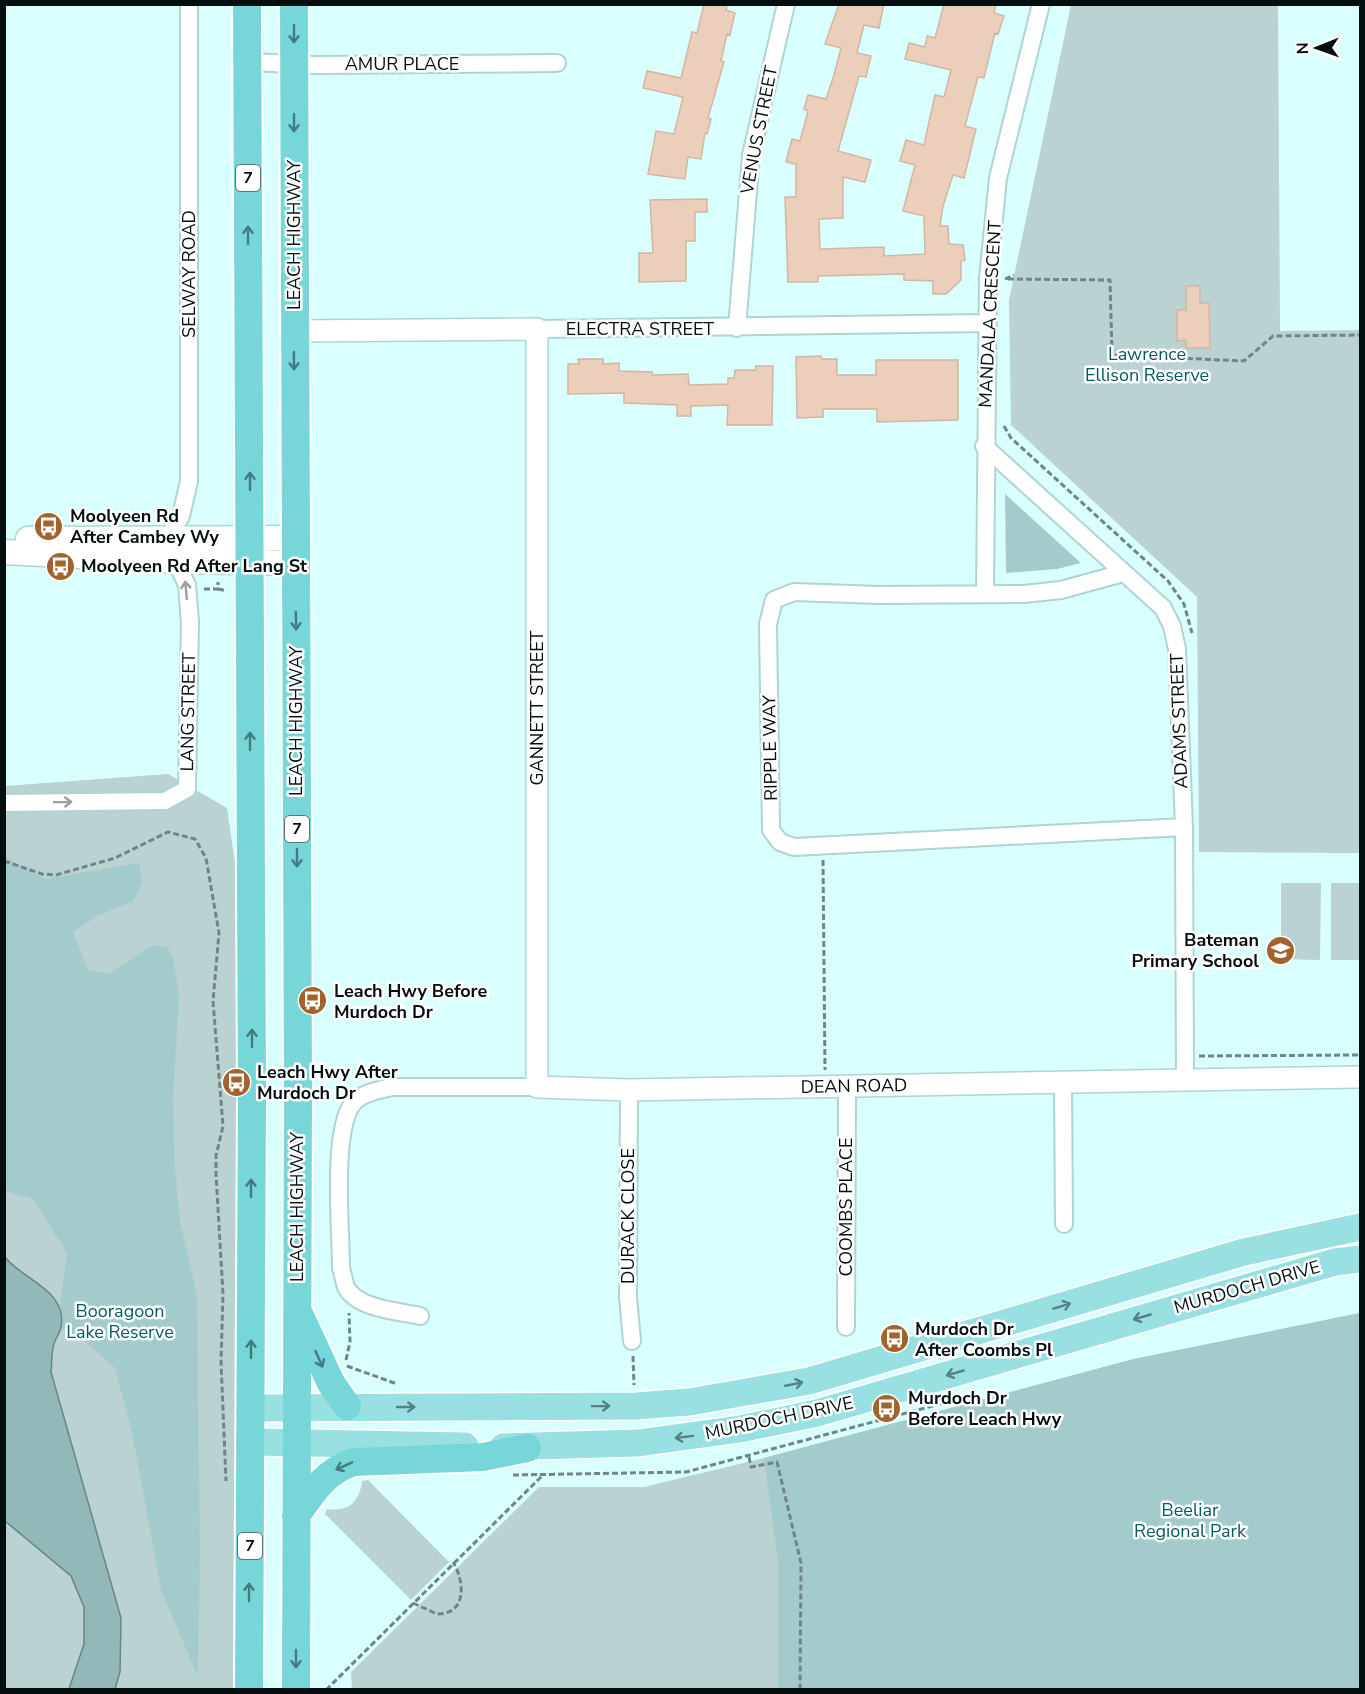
<svg xmlns="http://www.w3.org/2000/svg" width="1365" height="1694" viewBox="0 0 1365 1694" font-family="'Nunito Sans',sans-serif">
	<style>
		.green { fill: #bad2d2 }
		.forest { fill: #a4cbcb }
		.water { fill: #92b8b8; stroke: #678585; stroke-width: 1.5 }
		.building { fill: #ebcfbb; stroke: #d0b7a4; stroke-width: 1.5 }
		.lines { fill: none; stroke-linecap: round; stroke-linejoin: round }
		.minor-casing { stroke: #afd4d4; stroke-width: 20 }
		.tertiary-casing { stroke: #afd4d4; stroke-width: 24 }
		.secondary-casing { stroke: #afd4d4; stroke-width: 27 }
		.primary-casing { stroke: #fff; stroke-width: 30 }
		.trunk-casing { stroke: #fff; stroke-width: 32 }
		.path { stroke: #6e8687; stroke-width: 3; stroke-dasharray: 6 3; stroke-linecap: butt }
		.minor { stroke: #fff; stroke-width: 16 }
		.tertiary { stroke: #fff; stroke-width: 21 }
		.secondary { stroke: #fff; stroke-width: 24 }
		.primary { stroke: #99e0e2; stroke-width: 27 }
		.trunk { stroke: #77d6d8; stroke-width: 28 }
		.oneway { stroke: #437c7e }
		.oneway2 { stroke: #9a9f9f }
		.oneway3 { stroke: #568283 }
		.labels { text-anchor: middle; dominant-baseline: central; stroke-width: 5; stroke-linejoin: round; paint-order: stroke }
		.shield { fill: #fff; stroke: #4f5657; stroke-width: 1.5 }
		.shield-label { font-size: 16px; font-weight: bold; fill: #030e0f }
		.street-label { font-size: 18px; fill: #030e0f; stroke: #fff }
		.park-label { font-size: 18px; fill: #045a5c; stroke: #fff }
		.poi-label { font-size: 18px; font-weight: bold; fill: #030e0f; stroke: #fff; text-anchor: start }
	</style>
	<rect width="100%" height="100%" fill="#d9ffff"/>
	<path class="green" d="M1071,5H1278L1280,331L1360,330V853L1199,852L1197,597L1011,425L1009,300Z
		M168,774L227,808L238,883L236,1689L5,1690V786Z
		M1281,883H1321L1320,960L1281,959Z
		M1331,883H1360V960H1331Z
		M1360,1313V1689L352,1690L351,1672L539,1487H644L764,1458L1134,1359Z
		M368,1480L449,1562L411,1600L325,1514L327,1509C348,1512 360,1502 362,1481Z"/>
	<path class="forest" d="M1005,494L1081,563L1057,569L1006,573Z
		M4,856L45,879L139,863L142,882L133,901L97,916L73,932L88,970L108,974L154,945L168,948L173,958L179,996L173,1099L175,1168L180,1222L197,1295L200,1550L198,1677L161,1590L132,1432L115,1368L83,1340L61,1328L60,1306L67,1253L33,1199L5,1191Z
		M1360,1313V1689H778V1562L764,1458L1134,1359Z"/>
	<path class="water" d="M4,1256C22,1280 68,1290 61,1327C60,1333 55,1339 54,1344C51,1353 52,1363 51,1372L121,1618L120,1672L115,1689H69L84,1644V1607L71,1576L5,1521Z"/>
	<path class="building" d="M704,4H727L726,10L735,13L730,35L727,34L721,61L724,62L708,118L711,119L707,134L705,133L701,159L688,157L685,179L648,174L656,131L674,134L683,97L643,88L647,71L681,78L692,32L697,33Z
		M839,4H884L879,28L864,25L857,53L871,56L866,77L859,76L838,151L871,160L865,182L843,177V218L819,219L820,249L884,247V256L925,254L924,216L903,211L915,165L900,161L906,140L924,145L935,95L944,97L951,70L905,59L909,43L925,47L927,36L935,38L944,4H996L994,13L1004,16L998,34L995,33L984,78L978,77L965,126L976,129L964,178L953,175L943,206L940,226H948L949,244L963,245L965,260L961,261V280L946,294H933V281L904,280V274L818,276V282H788L785,197H796V164L786,162L792,139L800,141L808,111L804,109L808,95L826,99L834,75L841,48L825,44Z
		M707,199V212H695V241H686V281L639,282V253H653L650,200Z
		M1186,286H1200V303H1209L1210,348H1186V340L1177,341V310H1186Z
		M821,356L822,359H837V375H876V360H958V420L877,422V409H823V417L797,418L796,357Z
		M578,359H603V364L619,363V371L652,372V375L688,374L689,385L728,384V378H734L735,370H756V366H773L772,425H727L728,405L691,406V416H677V405L624,403V393L568,394V364H579Z"/>
	<g class="lines">
		<defs>
			<path id="minor" d="M247,62L316,65L557,63
				M737,328L751,155L786,4
				M537,329L987,323
				M984,446L1163,608L1172,626L1177,649L1184,827L1185,1078
				M167,539L181,516L189,481V4
				M1123,573L1061,590L1024,594L879,595L794,592L774,600L768,624L771,830L780,842L794,847L1184,827
				M985,594L988,278L998,178L1041,4
				M4,803L165,801L187,789L190,622L187,585L176,561
				M1063,1081L1064,1224
				M629,1090L628,1297L632,1341
				M420,1316C398,1311 357,1309 346,1287C344,1281 343,1274 341,1268C341,1230 332,1137 351,1106C359,1093 379,1090 392,1087H537
				M846,1327L847,1086"/>
			<path id="tertiary" d="M294,331L537,329V1087L629,1090L1360,1077"/>
			<path id="secondary" d="M28,539L295,538
				M4,552L176,561L295,563"/>
			<path id="primary" d="M250,1408L636,1406L689,1402L809,1381L1244,1252L1360,1227
				M250,1442L465,1446
				M503,1447L638,1443L740,1429L817,1413L1335,1262L1360,1259"/>
			<path id="trunk" d="M247,4L252,1096L249,1690
				M294,4L298,1095L296,1690
				M300,1316L331,1383L347,1406
				M296,1516C312,1493 325,1471 354,1462L483,1457L527,1448"/>
		</defs>
		<use href="#minor" class="minor-casing"/>
		<use href="#tertiary" class="tertiary-casing"/>
		<use href="#secondary" class="secondary-casing"/>
		<use href="#primary" class="primary-casing"/>
		<use href="#trunk" class="trunk-casing"/>
		<path class="path" d="M1005,279L1014,275
			M1008,279L1110,280L1112,355L1244,361L1273,336L1360,335
			M1004,426L1011,438L1168,581L1184,604L1192,633
			M204,589H218V582
			M218,589L227,591
			M823,860L825,1070
			M4,861L42,874L56,875L115,858L168,832L195,839L206,858L219,933L213,1001L223,1126L216,1156V1174L223,1294L221,1362L226,1481
			M1199,1056L1360,1055
			M633,1356L634,1385
			M346,1360L350,1342L349,1313
			M347,1366L397,1384
			M749,1457L751,1467L777,1462L801,1563L800,1690
			M513,1475L686,1472L940,1404L957,1396
			M413,1603L437,1614C467,1615 465,1581 453,1562
			M326,1690L542,1476"/>
		<use href="#minor" class="minor"/>
		<use href="#tertiary" class="tertiary"/>
		<use href="#secondary" class="secondary"/>
		<use href="#primary" class="primary"/>
		<use href="#trunk" class="trunk"/>
	</g>
	<defs><path id="oneway-shaft" d="M-6 0H5M1.5-3L5.5 0L1.5 3" fill="none" stroke-width="1.6" stroke-linecap="round" stroke-linejoin="round" transform="scale(1.5)"/></defs>
	<g class="oneway">
		<use href="#oneway-shaft" transform="translate(294 34) rotate(90)"/>
		<use href="#oneway-shaft" transform="translate(294 123) rotate(90)"/>
		<use href="#oneway-shaft" transform="translate(248 235) rotate(-90)"/>
		<use href="#oneway-shaft" transform="translate(294 361) rotate(89)"/>
		<use href="#oneway-shaft" transform="translate(250 481) rotate(-90)"/>
		<use href="#oneway-shaft" transform="translate(296 621) rotate(89)"/>
		<use href="#oneway-shaft" transform="translate(250 741) rotate(-90)"/>
		<use href="#oneway-shaft" transform="translate(297 858) rotate(90)"/>
		<use href="#oneway-shaft" transform="translate(252 1038) rotate(-90)"/>
		<use href="#oneway-shaft" transform="translate(251 1188) rotate(-90)"/>
		<use href="#oneway-shaft" transform="translate(251 1349) rotate(-90)"/>
		<use href="#oneway-shaft" transform="translate(319 1359) rotate(66)"/>
		<use href="#oneway-shaft" transform="translate(344 1466) rotate(156)"/>
		<use href="#oneway-shaft" transform="translate(249 1592) rotate(-90)"/>
		<use href="#oneway-shaft" transform="translate(296 1659) rotate(90)"/>
	</g>
	<g class="oneway2">
		<use href="#oneway-shaft" transform="translate(186 590) rotate(-95)"/>
		<use href="#oneway-shaft" transform="translate(63 802) rotate(-1)"/>
	</g>
	<g class="oneway3">
		<use href="#oneway-shaft" transform="translate(1062 1306) rotate(-17)"/>
		<use href="#oneway-shaft" transform="translate(1142 1317) rotate(164)"/>
		<use href="#oneway-shaft" transform="translate(955 1373) rotate(164)"/>
		<use href="#oneway-shaft" transform="translate(794 1384) rotate(-11)"/>
		<use href="#oneway-shaft" transform="translate(601 1406) rotate(-1)"/>
		<use href="#oneway-shaft" transform="translate(406 1407)"/>
		<use href="#oneway-shaft" transform="translate(684 1437) rotate(173)"/>
	</g>
	<defs>
		<symbol id="bus-disc" viewBox="-11 -11 22 22"><circle r="9.5" fill="#a3632c" stroke="#fff"/><path d="M-5-6H5V4H4V6H2V4H-2V6H-4V4H-5ZM-3.5-4V0h7V-4ZM-3.5 1.2v1.5H-2V1.2ZM2 1.2v1.5H3.5V1.2Z" fill="#fff"/></symbol>
		<symbol id="school-disc" viewBox="-11 -11 22 22"><circle r="9.5" fill="#a3632c" stroke="#fff"/><path d="M0-5L7-2L0 1L-7-2ZM-4 1L0 2.5L4 1V4Q0 6-4 4Z" fill="#fff"/></symbol>
	</defs>
	<g fill-rule="evenodd">
		<use href="#bus-disc" x="32" y="510" width="33" height="33"/>
		<use href="#bus-disc" x="44" y="550" width="33" height="33"/>
		<use href="#school-disc" x="1264" y="934" width="33" height="33"/>
		<use href="#bus-disc" x="296" y="984" width="33" height="33"/>
		<use href="#bus-disc" x="220" y="1066" width="33" height="33"/>
		<use href="#bus-disc" x="878" y="1322" width="33" height="33"/>
		<use href="#bus-disc" x="870" y="1392" width="33" height="33"/>
	</g>
	<g class="labels">
		<g class="shield">
			<rect x="236" y="165" width="24" height="26" rx="4.5"/>
			<rect x="285" y="816" width="24" height="26" rx="4.5"/>
			<rect x="238" y="1533" width="24" height="26" rx="4.5"/>
		</g>
		<g class="shield-label">
			<text x="248" y="178">7</text>
			<text x="297" y="829">7</text>
			<text x="250" y="1546">7</text>
		</g>
		<g class="street-label">
			<text x="402" y="64">AMUR PLACE</text>
			<text transform="translate(759 130) rotate(-79)">VENUS STREET</text>
			<text transform="translate(294 235) rotate(-90)">LEACH HIGHWAY</text>
			<text transform="translate(189 274) rotate(-90)">SELWAY ROAD</text>
			<text transform="translate(990 314) rotate(-87)">MANDALA CRESCENT</text>
			<text x="640" y="329">ELECTRA STREET</text>
			<text transform="translate(537 708) rotate(-90)">GANNETT STREET</text>
			<text transform="translate(188 712) rotate(-89)">LANG STREET</text>
			<text transform="translate(296 721) rotate(-90)">LEACH HIGHWAY</text>
			<text transform="translate(1179 721) rotate(-92)">ADAMS STREET</text>
			<text transform="translate(770 748) rotate(-91)">RIPPLE WAY</text>
			<text transform="translate(854 1086) rotate(-1)">DEAN ROAD</text>
			<text transform="translate(297 1207) rotate(-90)">LEACH HIGHWAY</text>
			<text transform="translate(846 1207) rotate(-90)">COOMBS PLACE</text>
			<text transform="translate(628 1216) rotate(-90)">DURACK CLOSE</text>
			<text transform="translate(1247 1287) rotate(-16)">MURDOCH DRIVE</text>
			<text transform="translate(779 1418) rotate(-12)">MURDOCH DRIVE</text>
		</g>
		<g class="park-label">
			<text x="1147" y="354">Lawrence<tspan x="1147" dy="21">Ellison Reserve</tspan></text>
			<text x="120" y="1311">Booragoon<tspan x="120" dy="21">Lake Reserve</tspan></text>
			<text x="1190" y="1510">Beeliar<tspan x="1190" dy="21">Regional Park</tspan></text>
		</g>
		<g class="poi-label">
			<text x="70" y="516">Moolyeen Rd<tspan x="70" dy="21">After Cambey Wy</tspan></text>
			<text x="81" y="566">Moolyeen Rd After Lang St</text>
			<text x="1259" y="940" text-anchor="end">Bateman<tspan x="1259" dy="21">Primary School</tspan></text>
			<text x="334" y="991">Leach Hwy Before<tspan x="334" dy="21">Murdoch Dr</tspan></text>
			<text x="257" y="1072">Leach Hwy After<tspan x="257" dy="21">Murdoch Dr</tspan></text>
			<text x="915" y="1329">Murdoch Dr<tspan x="915" dy="21">After Coombs Pl</tspan></text>
			<text x="908" y="1398">Murdoch Dr<tspan x="908" dy="21">Before Leach Hwy</tspan></text>
		</g>
	</g>
	<rect width="1365" height="1694" fill="none" stroke="#030e0f" stroke-width="12"/>
	<g transform="translate(1317 48) rotate(269)" stroke="#ffffff" stroke-width="4.5" paint-order="stroke">
	<path d="M0-4.5L10 22L0 15L-10 22Z" fill="#030e0f"/>
	<text y="-9" font-size="16" font-weight="bold" text-anchor="middle" fill="#030e0f">N</text>
	</g>
</svg>
